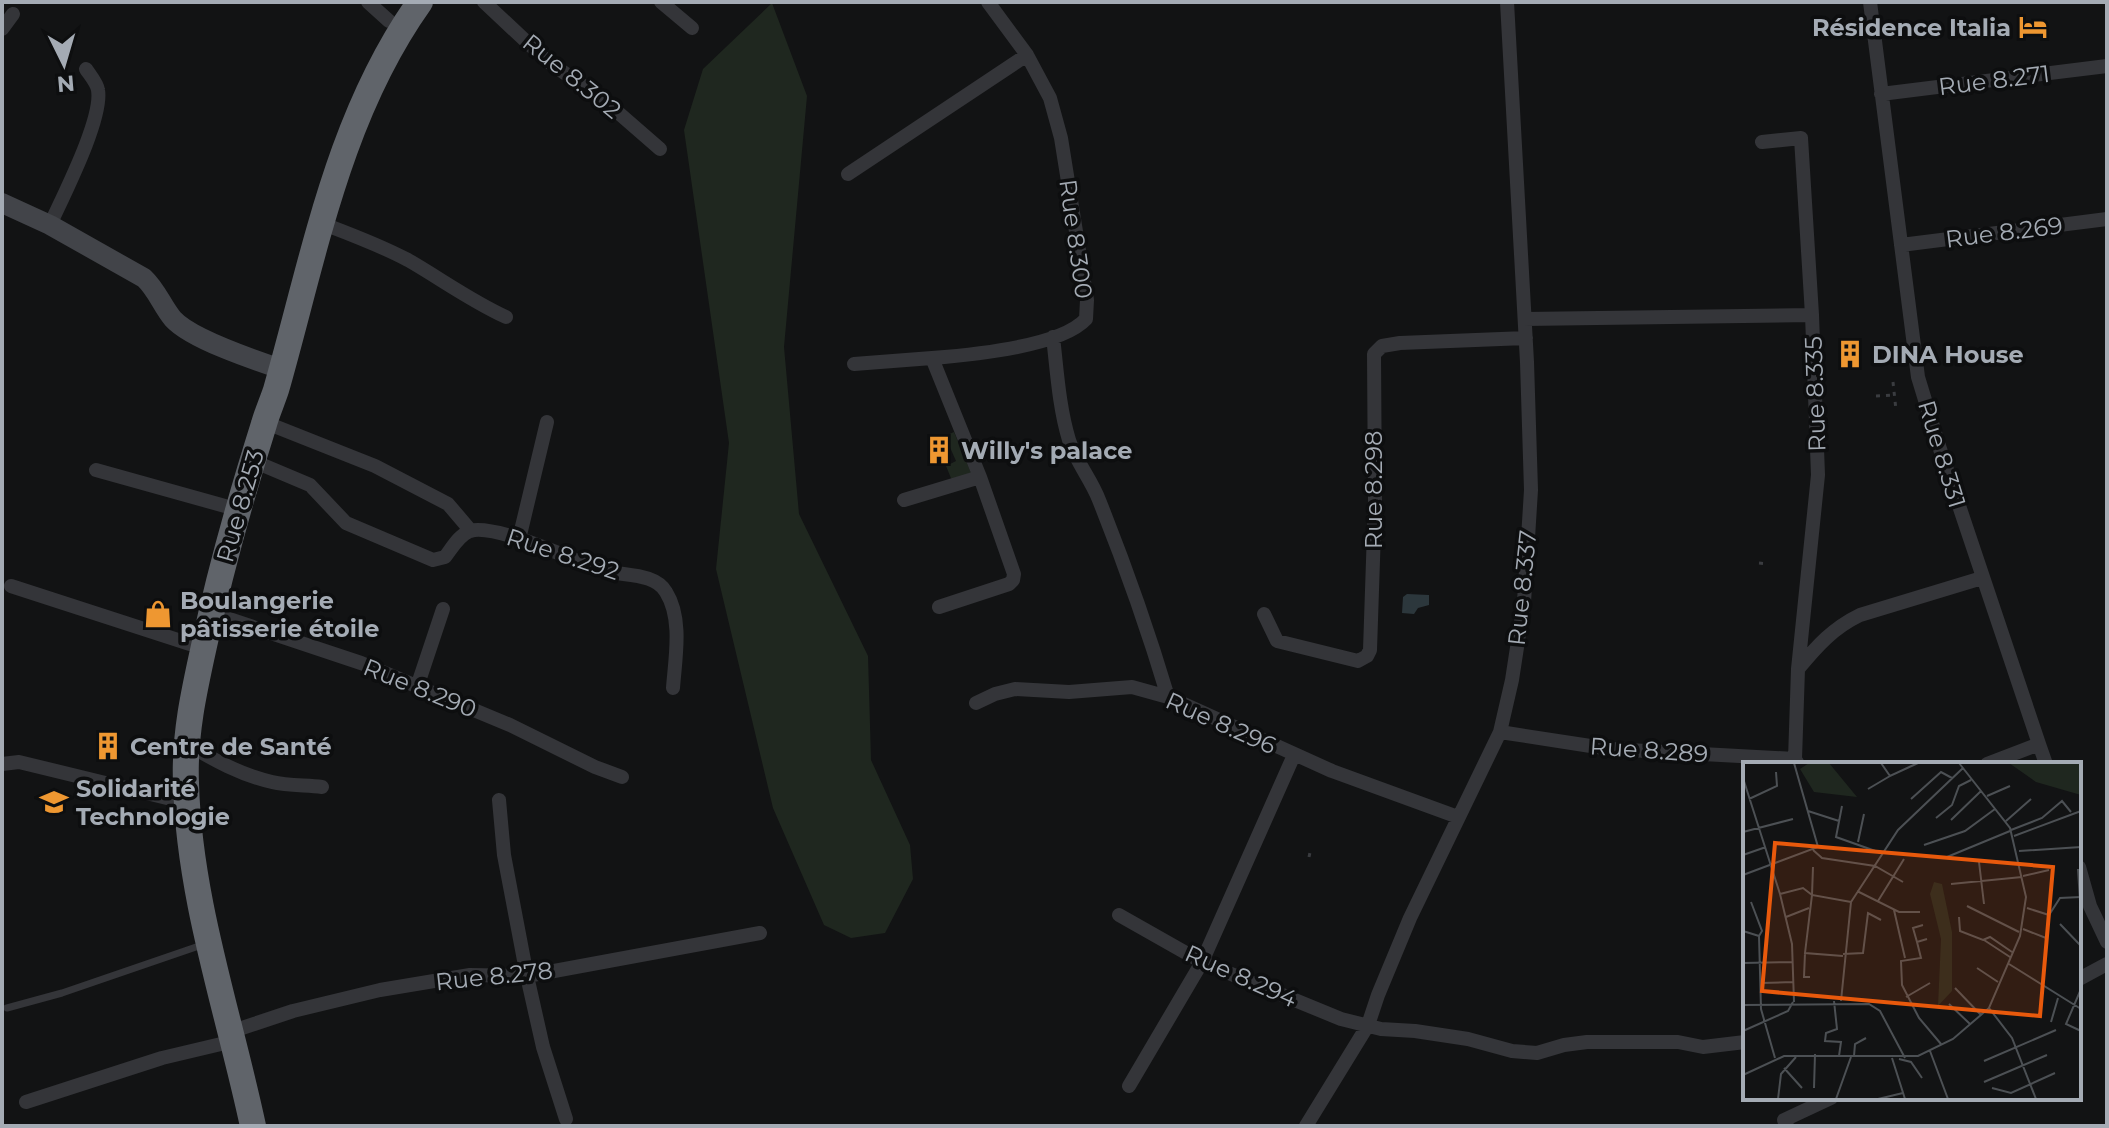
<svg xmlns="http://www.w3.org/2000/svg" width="2109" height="1128" viewBox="0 0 2109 1128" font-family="Montserrat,sans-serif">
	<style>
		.green { fill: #1f271f }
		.water { fill: #2c373c }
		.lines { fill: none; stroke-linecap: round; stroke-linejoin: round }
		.path { stroke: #3a3c40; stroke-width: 3; stroke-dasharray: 4 6; stroke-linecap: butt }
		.lane { stroke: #343539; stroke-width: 7 }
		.street { stroke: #343539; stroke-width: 14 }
		.secondary { stroke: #424449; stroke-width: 20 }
		.highway { stroke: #60646a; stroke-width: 26 }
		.labels { text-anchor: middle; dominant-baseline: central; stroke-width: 7; stroke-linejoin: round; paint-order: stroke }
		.poi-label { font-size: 24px; font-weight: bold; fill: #a4abb4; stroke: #0d0e0f; text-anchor: start }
		.street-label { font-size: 24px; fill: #a4abb4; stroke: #0d0e0f }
		.inset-road { fill: none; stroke: #4c5054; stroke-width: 2 }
		.view { fill: #e8590c; fill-opacity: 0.15; stroke: #e8590c; stroke-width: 4 }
		.inset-edge { fill: none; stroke: #a4abb4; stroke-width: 4 }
	</style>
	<rect width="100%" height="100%" fill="#121314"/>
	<path class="green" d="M772,3L807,96L784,347L799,514L868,656L871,760L910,845L913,879L885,933L851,938L824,925L773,808L716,569L729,443L684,130L703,69Z
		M954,432L972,475L953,483L946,466L956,461L945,436Z"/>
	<path class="water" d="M1407,594L1429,595V605L1418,608L1414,614L1402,613L1403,597Z"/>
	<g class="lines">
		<path class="path" d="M1893,382L1896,410
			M1876,396L1893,395
			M1759,563L1769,564
			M1309,857L1311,848"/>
		<path class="lane" d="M7,1008L62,993L199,946"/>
		<path class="street" d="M368,2L389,21
			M484,2L546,60L606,102L660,149
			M661,2L692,28
			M1870,2L1918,377L1939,446L2039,744L1987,764
			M2,29L13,14
			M1881,94L2107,66
			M1762,142L1801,138L1812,315
			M848,174L1027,55
			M321,223C350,234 380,245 408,260C441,279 471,301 506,317
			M50,225C63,196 103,119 98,90C97,83 90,75 86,69
			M1901,245L2107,219
			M1525,319L1812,315L1818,475L1798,669L1795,759L1798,764
			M1053,337C1057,371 1059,407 1069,440C1076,462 1091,479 1099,500C1125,565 1148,630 1168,697
			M854,364L932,358
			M264,422L375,466L448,504L471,531
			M253,461L310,485L346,523L433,560L445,557C452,548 459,535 470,531C494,523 573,560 599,569C619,577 654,571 666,592C683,619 675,659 673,688
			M96,470L225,506
			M904,500L980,477L932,358C971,355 1060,347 1086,319L1087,300L1061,138L1050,98L1027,55L988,2
			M519,539L547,422
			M11,586L190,644
			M939,607L1009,584L1013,580L1014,574L980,477
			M211,613L361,663L510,725L595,767L622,777
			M1264,614L1277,641L1358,661L1367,656L1370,650L1375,501L1374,354L1382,346L1400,343L1526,338
			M1798,669C1817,646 1833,628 1860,615L1982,578
			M417,687L443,609
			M976,703L995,694L1015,689L1069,692L1132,687L1168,697L1332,771L1458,817
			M1500,732L1610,749L1795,759L1797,764
			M187,744C214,760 241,775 272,782C288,786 306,785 322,787
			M2039,744L2046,764
			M2,764L19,762L171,799
			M499,800L504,855L527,976L543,1047L566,1119
			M2079,867L2090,906L2107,942
			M1119,915L1202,962L1341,1019L1381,1029L1415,1031L1468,1039L1512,1051L1537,1053L1564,1045L1587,1042H1678L1703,1047L1745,1042
			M2079,979L2107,964
			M230,1032L293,1011L380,990L470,975L527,976L760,933
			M1129,1086L1202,962L1294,755
			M26,1102L162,1058L221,1044
			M1306,1126L1368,1025L1378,995L1410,918L1500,732L1512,680L1524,602L1531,490L1527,362L1507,2
			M1787,1126L1784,1120L1831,1098"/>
		<path class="secondary" d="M2,203L50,225L144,278C157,290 162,306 173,319C191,339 254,360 281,369"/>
		<path class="highway" d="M253,1126C229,1013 189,900 186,783C184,736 194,691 204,646C220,571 241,497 264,424C267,413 272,402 276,390C314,257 338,117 420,2"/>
	</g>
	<defs>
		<symbol id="hotel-bare" viewBox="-9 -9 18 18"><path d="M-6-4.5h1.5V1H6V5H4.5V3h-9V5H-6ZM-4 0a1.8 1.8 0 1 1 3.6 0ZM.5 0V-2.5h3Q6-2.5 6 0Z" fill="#ee9731" stroke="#0d0e0f" stroke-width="2.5" paint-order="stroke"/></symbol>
		<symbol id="building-bare" viewBox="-9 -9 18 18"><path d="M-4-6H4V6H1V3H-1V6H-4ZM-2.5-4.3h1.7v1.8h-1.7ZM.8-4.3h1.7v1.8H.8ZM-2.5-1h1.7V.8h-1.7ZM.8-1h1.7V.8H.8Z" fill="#ee9731" stroke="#0d0e0f" stroke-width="2.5" paint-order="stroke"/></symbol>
		<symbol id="shop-bare" viewBox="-9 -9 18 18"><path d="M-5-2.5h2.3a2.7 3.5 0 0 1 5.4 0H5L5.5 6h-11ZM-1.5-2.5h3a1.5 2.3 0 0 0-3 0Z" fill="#ee9731" stroke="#0d0e0f" stroke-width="2.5" paint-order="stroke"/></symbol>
		<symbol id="school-bare" viewBox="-9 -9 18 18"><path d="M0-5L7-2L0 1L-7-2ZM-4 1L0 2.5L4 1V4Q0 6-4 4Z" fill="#ee9731" stroke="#0d0e0f" stroke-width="2.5" paint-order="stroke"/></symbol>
	</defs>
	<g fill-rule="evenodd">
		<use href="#hotel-bare" x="2013" y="7" width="40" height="40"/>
		<use href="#building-bare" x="1830" y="334" width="40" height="40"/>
		<use href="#building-bare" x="919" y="430" width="40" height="40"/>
		<use href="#shop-bare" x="138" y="594" width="40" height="40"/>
		<use href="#building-bare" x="88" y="726" width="40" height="40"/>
		<use href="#school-bare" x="34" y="782" width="40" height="40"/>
	</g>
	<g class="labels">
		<g class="poi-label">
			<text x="2011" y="27" text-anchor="end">Résidence Italia</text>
			<text x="1872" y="354">DINA House</text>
			<text x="961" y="450">Willy's palace</text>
			<text x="180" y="600">Boulangerie<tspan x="180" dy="28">pâtisserie étoile</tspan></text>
			<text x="130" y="746">Centre de Santé</text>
			<text x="76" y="788">Solidarité<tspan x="76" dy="28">Technologie</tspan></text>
		</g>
		<g class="street-label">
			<text transform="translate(572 76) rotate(39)">Rue 8.302</text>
			<text transform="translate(1994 80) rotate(-7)">Rue 8.271</text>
			<text transform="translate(2004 232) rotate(-7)">Rue 8.269</text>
			<text transform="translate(1076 239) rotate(82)">Rue 8.300</text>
			<text transform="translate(1815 394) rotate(-92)">Rue 8.335</text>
			<text transform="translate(1942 454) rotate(73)">Rue 8.331</text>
			<text transform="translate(1373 490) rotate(-90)">Rue 8.298</text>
			<text transform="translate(240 506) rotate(-74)">Rue 8.253</text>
			<text transform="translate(563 554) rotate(18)">Rue 8.292</text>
			<text transform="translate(1522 588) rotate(-84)">Rue 8.337</text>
			<text transform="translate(420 688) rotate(22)">Rue 8.290</text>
			<text transform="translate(1221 723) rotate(24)">Rue 8.296</text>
			<text transform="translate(1649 750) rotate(4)">Rue 8.289</text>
			<text transform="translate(494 976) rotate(-6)">Rue 8.278</text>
			<text transform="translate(1241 976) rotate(24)">Rue 8.294</text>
		</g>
	</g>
	<g transform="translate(1743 762)">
		<rect width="338" height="338" fill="#121314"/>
		<path d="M66,1H86L114,35L71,30L57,7ZM266,1H338V33L293,20ZM191,120L199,122L209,170V229L195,244L198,177L187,132Z" fill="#1f271f"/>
		<path class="inset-road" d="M138,1L147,14L175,1M0,16L37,132M125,27L147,14M244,34L267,24M6,37L34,24L33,10M168,37L198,10L209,16M99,44L93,75L138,91M65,49L96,59M193,56L209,43L216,24L228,18M208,58L238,29M263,59L288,37M268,68L299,56L319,39L328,50M0,70L50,57M271,74L338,49M115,80L121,52M181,83L222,69L252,47M70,88L79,96L132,104L160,120M276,89L338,85M0,93L23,85M204,95L267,69M236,100L241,142M70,105L69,133L108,140M335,107L338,155M0,113L75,85L51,1M280,114L306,108M208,122L279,115M114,129L156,150H177M135,139L161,97M224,144L276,170M284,146L306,153L317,136L338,135M151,148L162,196M43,155L66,146M216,155L217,169L240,178L247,175L269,190M317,162L338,184M280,167L303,176M0,169L16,174L19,169L8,140M16,174L18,247L32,296M184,177L174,180L178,196L158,199L159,223L176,256L198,282M241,178L267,195M174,180L170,166L180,163M62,191L61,215H67M100,192L120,191L125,151L138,158M0,201L49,200M266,202L338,247M234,206L255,220M18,221L50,220M212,226L238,253M338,227L323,262L338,269M163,235L187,221M91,239L94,267L83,271L82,279L98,280L96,294M98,239L108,140L155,68L220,6M51,240L49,182L37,132L60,126L69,133L62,191L100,194M206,242L227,262M0,243L126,242L137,249L162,296M246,246L269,276L293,337M308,260L315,236M0,269L45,249L50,240M187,289L205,337M111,294L112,282L123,276M149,296L162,337M156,297L168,300L179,316M241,299L313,268M41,306L59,326M0,313L41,294H175L210,277L246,246L277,174L283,135L267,66L216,1M241,320L304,293M71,326L72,292M249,326L268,331L312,311M35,337L38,312L53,295M93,337L108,295M135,337L160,331"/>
		<path class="view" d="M32,81L310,105L297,254L19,229Z"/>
		<rect width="338" height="338" class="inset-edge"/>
	</g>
	<rect width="2109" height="1128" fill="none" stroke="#a4abb4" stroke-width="8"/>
	<g transform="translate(64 64) rotate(175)" stroke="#0d0e0f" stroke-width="6" paint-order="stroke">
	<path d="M0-6L14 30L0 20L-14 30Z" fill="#a4abb4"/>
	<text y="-12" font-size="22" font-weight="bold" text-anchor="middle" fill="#a4abb4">N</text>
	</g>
</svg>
